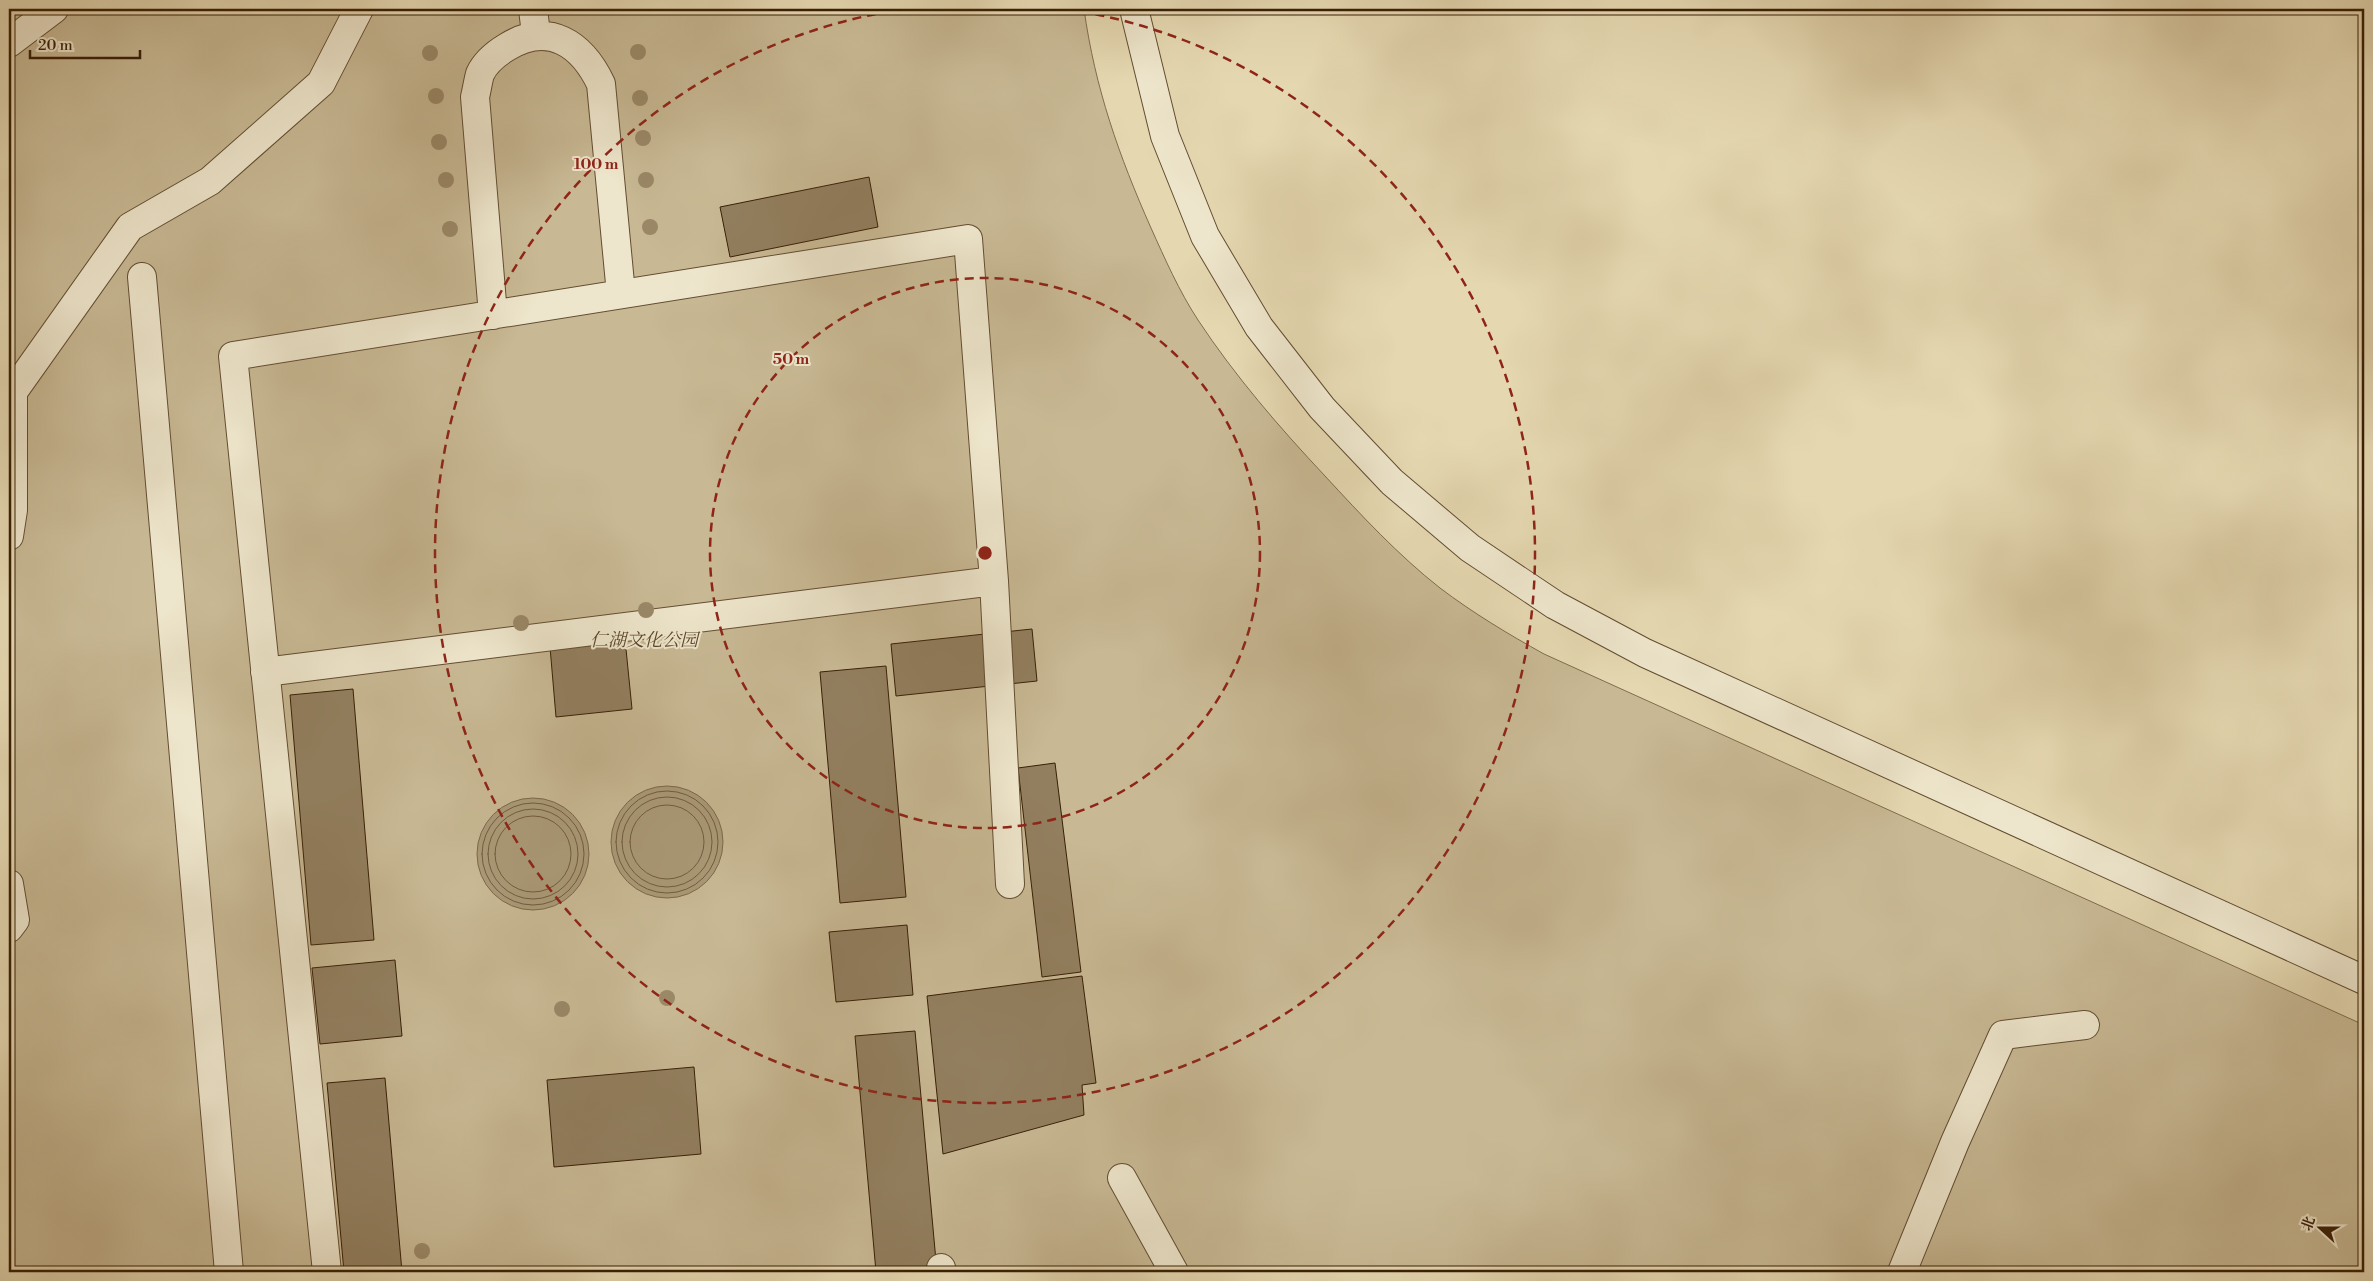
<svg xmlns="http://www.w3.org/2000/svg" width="2373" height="1281" viewBox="0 0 2373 1281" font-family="'Libre Bodoni','Noto Serif SC',serif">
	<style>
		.green { fill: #c8b994; stroke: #806c4d }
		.water { fill: #a97; stroke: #7c684a }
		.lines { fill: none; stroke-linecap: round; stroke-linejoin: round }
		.shore { stroke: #715c3e; stroke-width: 1 }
		.building { fill: #927f5f; stroke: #381f06 }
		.minor-casing { stroke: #634d31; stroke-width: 30 }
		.minor { stroke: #eee6cc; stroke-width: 28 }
		.tree { fill: #9a8867 }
		.ring { fill: none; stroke: #8f2418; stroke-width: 2.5; stroke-dasharray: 9 6 }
		.labels { text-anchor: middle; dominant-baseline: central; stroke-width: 4; stroke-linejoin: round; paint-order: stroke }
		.park-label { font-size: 18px; font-style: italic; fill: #5c462a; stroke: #eee6cc }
		.centre { fill: #8f2418; stroke: #eee6cc; stroke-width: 2.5 }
		.ring-label { font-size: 15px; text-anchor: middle; font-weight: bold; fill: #8f2418; stroke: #eee6cc; stroke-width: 4; stroke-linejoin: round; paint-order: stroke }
	</style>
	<rect width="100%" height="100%" fill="#e5d8b1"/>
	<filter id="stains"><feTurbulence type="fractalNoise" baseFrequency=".004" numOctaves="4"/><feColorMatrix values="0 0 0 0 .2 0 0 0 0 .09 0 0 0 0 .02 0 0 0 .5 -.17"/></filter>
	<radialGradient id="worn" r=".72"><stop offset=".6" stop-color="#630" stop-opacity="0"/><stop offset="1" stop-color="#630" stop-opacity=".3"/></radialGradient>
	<path class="green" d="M9,9H1084C1095,88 1119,156 1151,228C1165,259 1179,291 1198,320C1235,376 1279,427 1325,476C1361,515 1398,555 1440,588C1473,613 1508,634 1544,654L2364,1025V1272H9Z"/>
	<path class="water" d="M611 842a56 56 0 1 1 112 0a56 56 0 1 1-112 0Z
		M477 854a56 56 0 1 1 112 0a56 56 0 1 1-112 0Z"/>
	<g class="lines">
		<path class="shore" d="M616 842a51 51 0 1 1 102 0a51 51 0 1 1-102 0Z
			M622 842a45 45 0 1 1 90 0a45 45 0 1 1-90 0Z
			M482 854a51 51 0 1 1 102 0a51 51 0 1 1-102 0Z
			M630 842a37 37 0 1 1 74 0a37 37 0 1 1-74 0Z
			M488 854a45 45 0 1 1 90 0a45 45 0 1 1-90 0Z
			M495 854a38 38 0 1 1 76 0a38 38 0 1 1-76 0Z"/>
	</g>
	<path class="building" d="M659,9H693L659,11Z
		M869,177L878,227L730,257L720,207Z
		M1032,629L1037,681L896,696L891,644Z
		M625,639L632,709L556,717L550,647Z
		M886,666L906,897L840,903L820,672Z
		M353,689L374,940L311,945L290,695Z
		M1055,763L1081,972L1042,977L1018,768Z
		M907,925L913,995L836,1002L829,932Z
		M395,960L402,1036L320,1044L312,968Z
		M1082,976L1096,1083L1082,1085L1084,1115L943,1154L927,996Z
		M915,1031L937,1272H876L855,1036Z
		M694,1067L701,1154L554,1167L547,1080Z
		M385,1078L402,1272H344L327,1083Z"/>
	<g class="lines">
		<defs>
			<path id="minor" d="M533,9L536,34
				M1134,9L1165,136L1205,236L1259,327L1322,408L1392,482L1470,548L1555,605L1645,653L2364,980
				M9,43L54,9
				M142,277L229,1272
				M493,315L475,97C477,89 478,81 480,74C485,63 497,53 507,47C549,21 582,44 601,84L621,294
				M9,536L13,510V392L130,227L210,181L321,83L359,9
				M265,672L994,581
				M9,884L15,920L9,928
				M1122,1178L1174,1272
				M941,1268L942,1272
				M327,1272L233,356L968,239L994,581L1010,884
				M1902,1272L1955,1142L2003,1035L2085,1025"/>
		</defs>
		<use href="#minor" class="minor-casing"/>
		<use href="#minor" class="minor"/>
	</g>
	<g class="tree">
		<circle cx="638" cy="52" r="8"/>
		<circle cx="430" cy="53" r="8"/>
		<circle cx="436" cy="96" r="8"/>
		<circle cx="640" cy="98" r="8"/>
		<circle cx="643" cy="138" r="8"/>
		<circle cx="439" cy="142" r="8"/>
		<circle cx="446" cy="180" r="8"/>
		<circle cx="646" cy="180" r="8"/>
		<circle cx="650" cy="227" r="8"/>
		<circle cx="450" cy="229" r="8"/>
		<circle cx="646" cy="610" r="8"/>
		<circle cx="521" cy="623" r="8"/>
		<circle cx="667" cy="998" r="8"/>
		<circle cx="562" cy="1009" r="8"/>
		<circle cx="422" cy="1251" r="8"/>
	</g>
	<g class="ring">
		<circle cx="985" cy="553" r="275"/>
		<path d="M1066 9A550 550 0 1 1 904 9"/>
	</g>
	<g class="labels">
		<g class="park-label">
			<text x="644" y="640">仁湖文化公园</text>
		</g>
	</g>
	<circle cx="985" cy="553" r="8" class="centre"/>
	<g class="ring-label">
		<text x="596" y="169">100 m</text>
		<text x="791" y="364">50 m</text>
	</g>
	<rect width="2373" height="1281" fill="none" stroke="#e5d8b1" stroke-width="30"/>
	<rect x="10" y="10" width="2353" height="1261" fill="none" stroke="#381f06" stroke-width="2.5"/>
	<rect x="15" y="15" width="2343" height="1251" fill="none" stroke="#381f06"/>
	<g transform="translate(2320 1228) rotate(291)" stroke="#eee6cc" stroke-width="4" paint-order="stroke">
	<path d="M0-4L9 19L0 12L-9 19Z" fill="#381f06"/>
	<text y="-8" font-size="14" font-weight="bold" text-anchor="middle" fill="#381f06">北</text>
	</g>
	<path d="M30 50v8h110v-8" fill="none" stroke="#381f06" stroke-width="2.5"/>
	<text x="38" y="50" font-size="15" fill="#381f06" stroke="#eee6cc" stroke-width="4" paint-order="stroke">20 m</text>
	<rect width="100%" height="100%" filter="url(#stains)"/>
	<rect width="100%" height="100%" fill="url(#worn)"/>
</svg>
